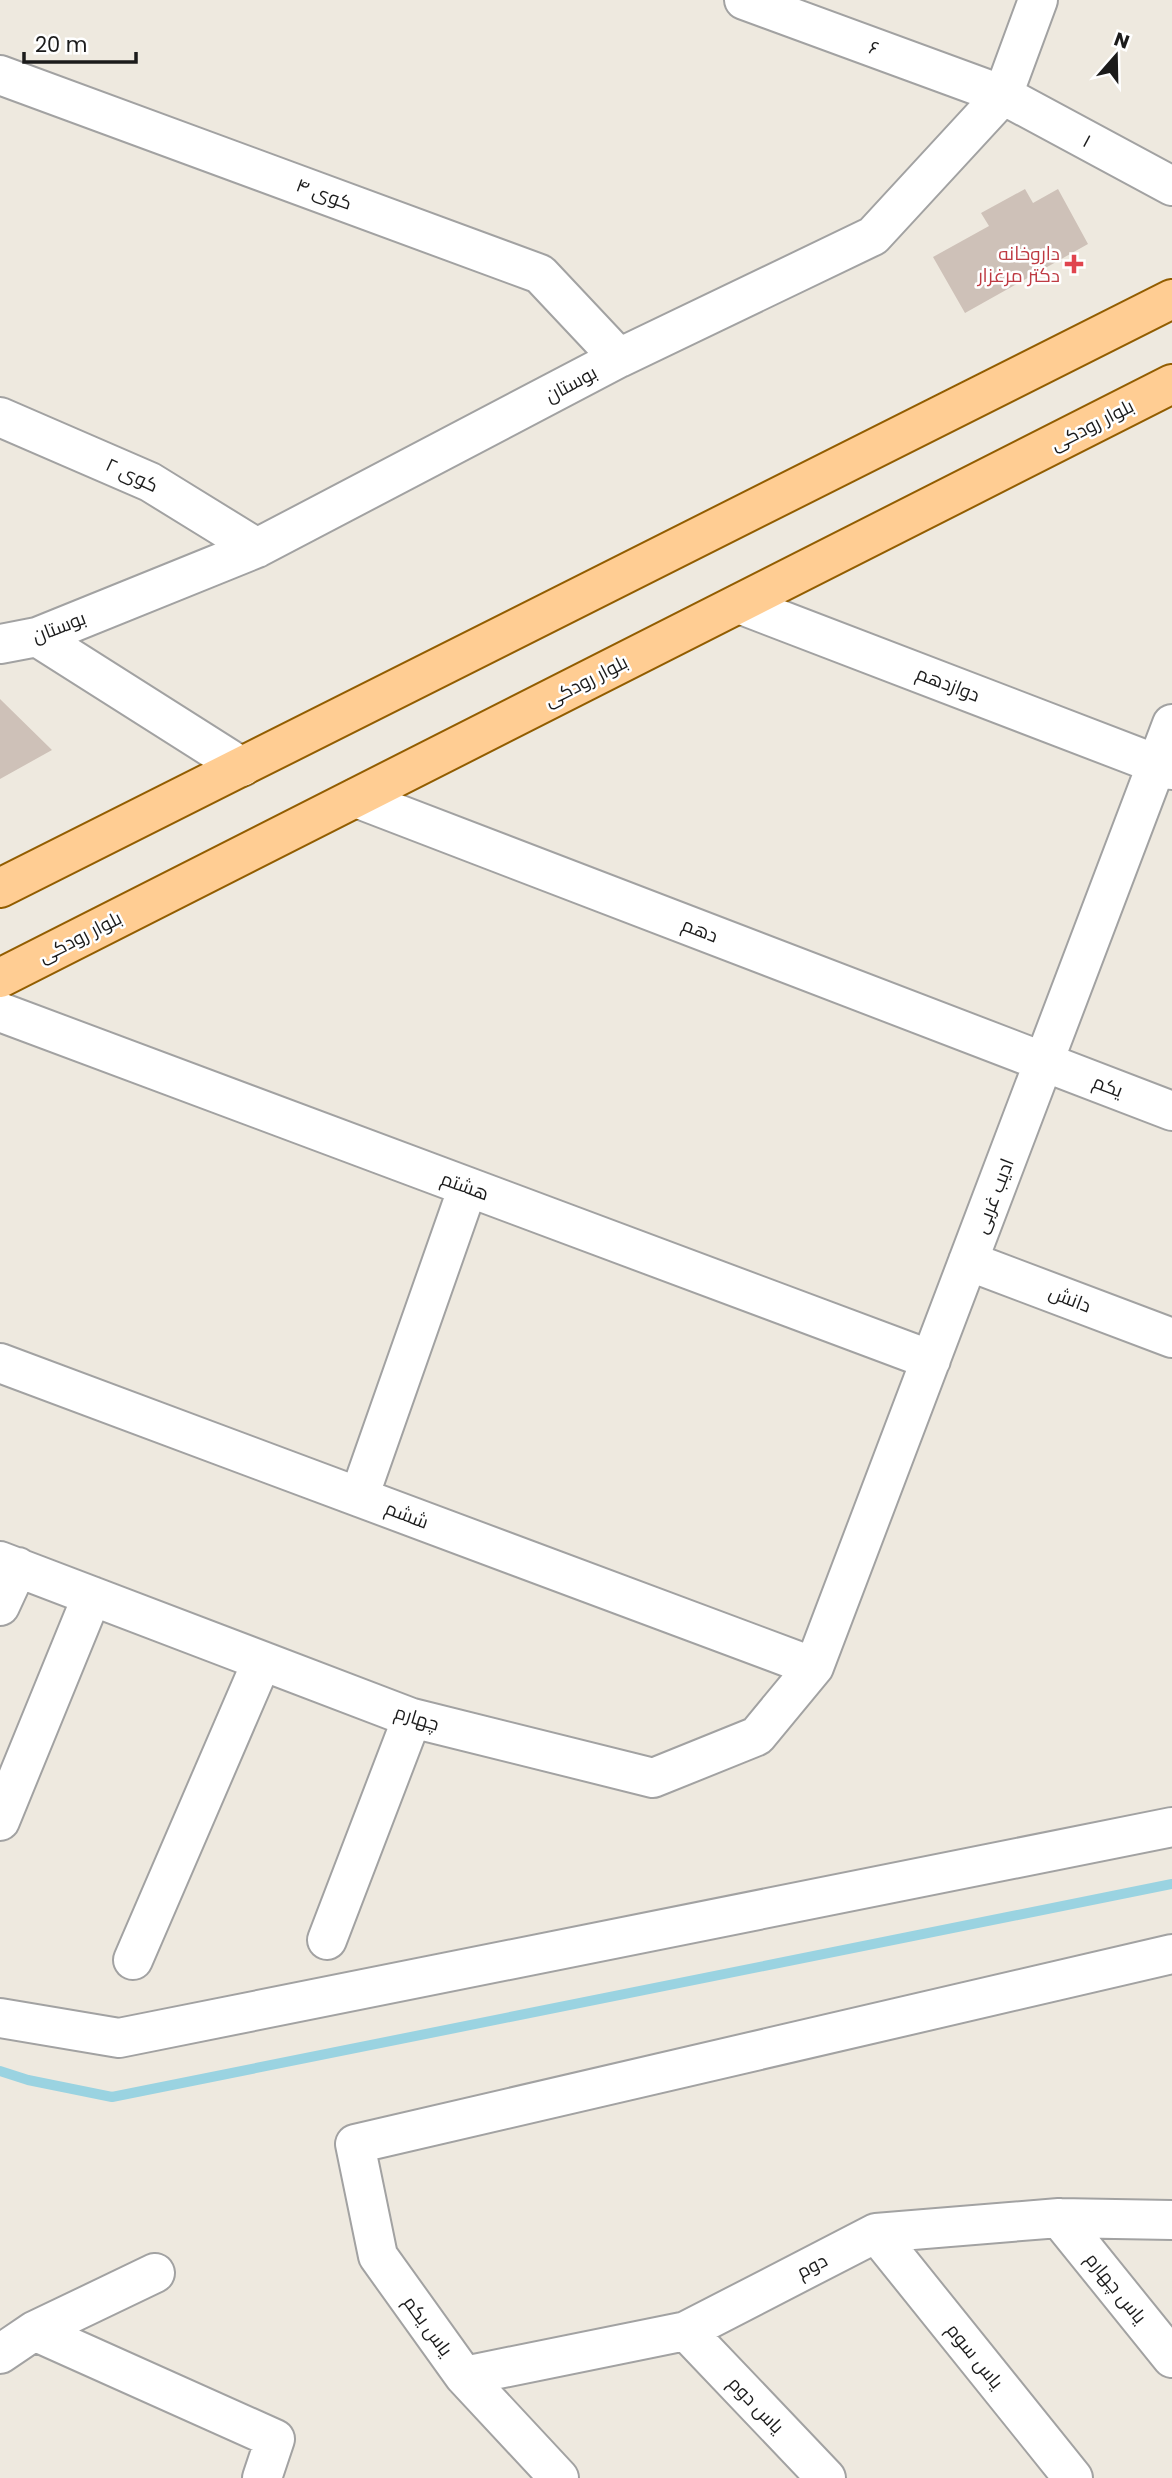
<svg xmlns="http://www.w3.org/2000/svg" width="1172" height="2478" viewBox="0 0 1172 2478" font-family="Poppins,Cairo,sans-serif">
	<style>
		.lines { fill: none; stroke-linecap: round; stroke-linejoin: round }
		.stream { stroke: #9ad3e1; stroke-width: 10 }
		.building { fill: #cec1b8 }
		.minor-casing { stroke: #a2a2a2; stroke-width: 42 }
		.major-casing { stroke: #925d00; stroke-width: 42 }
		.minor { stroke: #fff; stroke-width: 38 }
		.major { stroke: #ffcd93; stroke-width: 38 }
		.health-dot { fill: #e0444e; stroke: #fff; stroke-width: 2.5 }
		.labels { text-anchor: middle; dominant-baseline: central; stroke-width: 5; stroke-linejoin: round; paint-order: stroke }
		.street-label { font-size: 19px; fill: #1b1b1b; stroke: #fff }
		.health-label { font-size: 19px; fill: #be3a42; stroke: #fff; text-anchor: end }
	</style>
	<rect width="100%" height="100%" fill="#eee9df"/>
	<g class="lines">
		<path class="stream" d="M0,2071L28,2080L112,2097L1172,1884"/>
	</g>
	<path class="building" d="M1025,189L1033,203L1058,189L1088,244L965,313L933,257L989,226L981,213Z
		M0,699L52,750L0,779Z"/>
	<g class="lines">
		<defs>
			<path id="minor" d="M744,0L1003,95L1172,186
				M0,75L540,274L619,358
				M0,417L150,482L257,548
				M739,604L1172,770
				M37,637L242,767
				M0,644L37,637L257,548L619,358L873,236L1003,95L1038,0
				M356,798L1172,1111
				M0,1012L931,1360
				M968,1261L1172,1338
				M0,1363L814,1667
				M359,1497L468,1187
				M0,1561L412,1718L653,1778L757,1736L814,1667L1172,724
				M0,1606L18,1567
				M0,1821L92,1596
				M327,1940L412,1718
				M133,1960L262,1661
				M0,2018L119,2038L1172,1827
				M1059,2218L1172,2358
				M876,2233L1073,2478
				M34,2331L275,2439L262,2478
				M686,2331L826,2478
				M0,2354L34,2331L155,2273
				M464,2376L686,2331L876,2233L1059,2218L1172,2220
				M559,2478L464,2376L378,2256L355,2144L1172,1954"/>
			<path id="major" d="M0,888L1172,299
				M0,978L1172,384"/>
		</defs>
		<use href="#minor" class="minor-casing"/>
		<use href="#major" class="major-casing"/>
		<use href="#minor" class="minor"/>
		<use href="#major" class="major"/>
	</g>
	<path class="health-dot" d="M1070.5 253.5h7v7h7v7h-7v7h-7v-7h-7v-7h7z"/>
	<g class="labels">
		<g class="street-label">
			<text transform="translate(874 48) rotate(20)">۶</text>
			<text transform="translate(1087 141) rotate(28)">۱</text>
			<text transform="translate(324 194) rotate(20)">کوی ۴</text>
			<text transform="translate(571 384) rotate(-28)">بوستان</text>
			<text transform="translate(1092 425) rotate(-27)">بلوار رودکی</text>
			<text transform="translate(132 475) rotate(25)">کوی ۲</text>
			<text transform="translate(59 627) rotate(-21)">بوستان</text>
			<text transform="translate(586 681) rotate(-27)">بلوار رودکی</text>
			<text transform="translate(948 684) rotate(21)">دوازدهم</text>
			<text transform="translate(700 930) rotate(21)">دهم</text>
			<text transform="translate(80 937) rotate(-27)">بلوار رودکی</text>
			<text transform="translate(1108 1086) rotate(21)">یکم</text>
			<text transform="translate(465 1186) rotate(20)">هشتم</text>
			<text transform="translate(994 1196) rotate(-69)">ادیب غربی</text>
			<text transform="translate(1070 1299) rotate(21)">دانش</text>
			<text transform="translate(407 1515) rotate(21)">ششم</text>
			<text transform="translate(417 1718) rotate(17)">چهارم</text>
			<text transform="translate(812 2266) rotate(-27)">دوم</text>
			<text transform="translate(1116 2288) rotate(51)">یاس چهارم</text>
			<text transform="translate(428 2326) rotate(54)">یاس یکم</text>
			<text transform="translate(975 2356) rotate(51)">یاس سوم</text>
			<text transform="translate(756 2405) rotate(46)">یاس دوم</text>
		</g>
		<g class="health-label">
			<text x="1060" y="253">داروخانه<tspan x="1060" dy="22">دکتر مرغزار</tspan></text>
		</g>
	</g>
	<g transform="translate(1116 56) rotate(20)" stroke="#ffffff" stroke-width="5" paint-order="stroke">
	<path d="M0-5L12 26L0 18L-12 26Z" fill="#1b1b1b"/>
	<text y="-10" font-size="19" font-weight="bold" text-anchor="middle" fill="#1b1b1b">N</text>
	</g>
	<path d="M24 52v10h112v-10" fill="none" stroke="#1b1b1b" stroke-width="3.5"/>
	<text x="35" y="52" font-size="21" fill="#1b1b1b" stroke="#ffffff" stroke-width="5" paint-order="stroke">20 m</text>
</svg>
